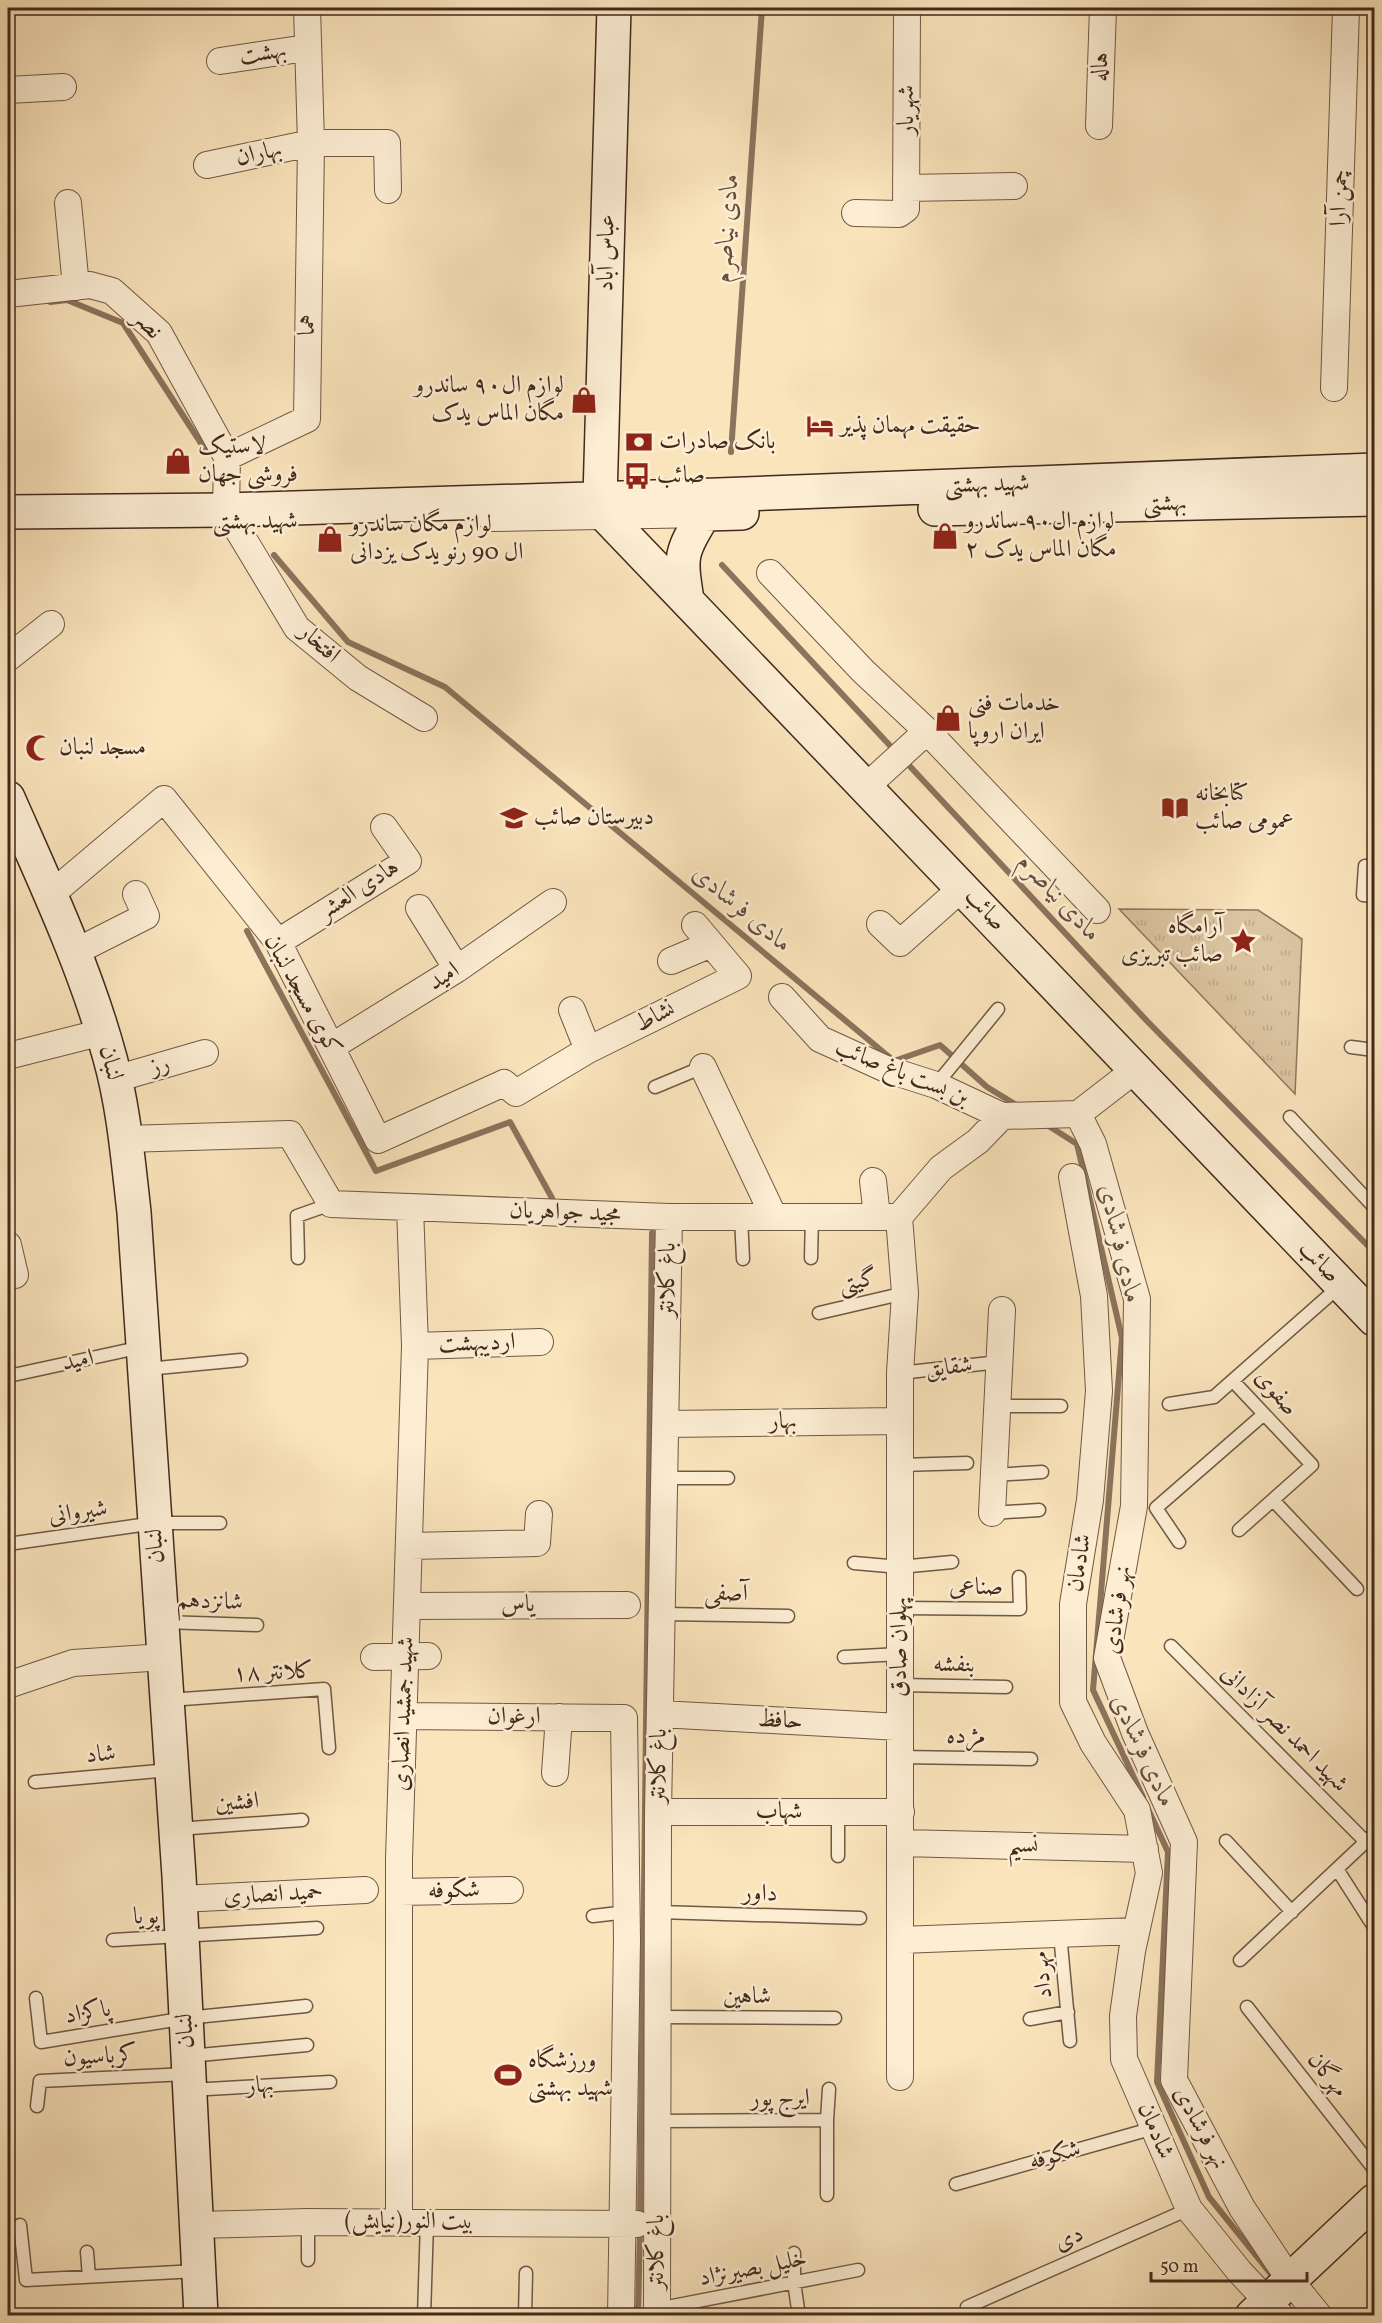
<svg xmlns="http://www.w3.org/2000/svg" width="1382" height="2323" viewBox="0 0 1382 2323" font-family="Vollkorn,Amiri,serif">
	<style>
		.grass { fill: url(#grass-tufts); stroke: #8e765e; stroke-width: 1.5 }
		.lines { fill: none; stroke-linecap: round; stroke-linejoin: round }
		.stream { stroke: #8b735c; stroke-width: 6 }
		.service-casing { stroke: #705844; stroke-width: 15 }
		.minor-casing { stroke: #705844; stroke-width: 28 }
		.secondary-casing { stroke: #42291c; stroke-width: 36 }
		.service { stroke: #fcedd3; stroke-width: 12 }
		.minor { stroke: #fcedd3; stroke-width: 26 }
		.secondary { stroke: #fcedd3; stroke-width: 33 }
		.labels { text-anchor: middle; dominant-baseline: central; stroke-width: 5; stroke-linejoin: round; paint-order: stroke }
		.street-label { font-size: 24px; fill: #42291c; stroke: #fcedd3 }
		.poi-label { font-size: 24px; fill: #42291c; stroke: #fcedd3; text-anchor: start }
		.water-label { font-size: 26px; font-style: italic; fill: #664e3c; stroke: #fcedd3 }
	</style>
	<defs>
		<pattern id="grass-tufts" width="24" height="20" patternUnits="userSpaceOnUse" patternTransform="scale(1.5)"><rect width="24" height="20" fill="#dbc4a1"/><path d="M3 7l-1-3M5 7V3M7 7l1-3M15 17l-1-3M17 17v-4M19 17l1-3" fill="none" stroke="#bda88a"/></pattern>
	</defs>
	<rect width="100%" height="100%" fill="#fae4bc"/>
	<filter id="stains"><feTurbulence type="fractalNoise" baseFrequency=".00333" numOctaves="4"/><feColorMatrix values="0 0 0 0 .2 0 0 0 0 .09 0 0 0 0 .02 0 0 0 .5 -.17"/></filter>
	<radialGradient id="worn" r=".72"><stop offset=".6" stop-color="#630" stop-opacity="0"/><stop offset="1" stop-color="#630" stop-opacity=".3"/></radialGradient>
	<path class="grass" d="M1119,909L1258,910L1302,939L1295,1094Z"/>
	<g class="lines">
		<path class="stream" d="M50,302L67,300L123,323L206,451
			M731,452L762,8
			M274,555L348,642L445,687L894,1061L940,1045L987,1087L1018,1106
			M722,565L895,751
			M904,760L1147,1021L1374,1252
			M247,931L376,1171L510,1122L552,1198
			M1044,1123L1077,1144L1122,1338L1093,1690L1143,1797
			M1148,1809L1168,1852L1157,2082L1209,2197L1275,2279
			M640,2219L652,1233
			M638,2316L640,2229"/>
		<defs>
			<path id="service" d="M1365,866L1363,895L1374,896
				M1351,1047L1374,1050
				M936,1085L998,1009
				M655,1087L703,1067
				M1290,1117L1374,1207
				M741,1217L743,1259
				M298,1258L297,1216L331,1204
				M811,1258L812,1217
				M819,1313L905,1293
				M147,1369L241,1360
				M900,1373L999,1362
				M13,1375L142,1347
				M1233,1381L1312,1465L1239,1530
				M1169,1404L1214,1397L1341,1285
				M997,1406H1061
				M900,1465L967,1463
				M994,1475L1042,1472
				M666,1478H728
				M1273,1500L1357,1589
				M992,1513L1039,1510
				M1179,1542L1156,1508L1264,1414
				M8,1544L155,1523H220
				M854,1563L900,1567L952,1562
				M900,1608L1020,1609L1019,1577
				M662,1614L788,1616
				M163,1622L257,1625
				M1171,1646L1366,1842
				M844,1657L900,1654
				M900,1685L1006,1687
				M169,1700L324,1689L329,1748
				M900,1757L1031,1759
				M35,1782L170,1770
				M838,1812V1856
				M177,1829L302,1820
				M1226,1841L1292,1912
				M1337,1869L1374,1927
				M659,1912L860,1918
				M593,1916L627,1912
				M1060,1934L1070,2041
				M113,1940L317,1928
				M1240,1960L1374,1834
				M36,1998L41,2042L186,2018L306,2006
				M1247,2007L1374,2169
				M659,2017L835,2018
				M1030,2019L1068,2012
				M189,2056L307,2045
				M190,2090L330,2082
				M37,2106L40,2081L187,2074
				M827,2120L829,2089
				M659,2121L827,2120V2195
				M956,2184L1154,2128
				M20,2225L26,2280L197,2271
				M87,2252L89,2277
				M794,2253V2282L799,2316
				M308,2260V2222
				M967,2307L1189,2209
				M657,2309L858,2270
				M424,2316L427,2222
				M525,2316L526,2273"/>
			<path id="minor" d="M220,61L306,48
				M8,90L63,87
				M1099,126L1103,8
				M207,165L311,143H387L388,190
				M907,188L1014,186
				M68,203L76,287
				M855,213L899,214L906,209L907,8
				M8,294L90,285L112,291L159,333L227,457L226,510L297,628L358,678L424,718
				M1334,388L1346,8
				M227,457L307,419L311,143L307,8
				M491,518L704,514
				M770,573L863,671L927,731L1097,910
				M8,658L51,624
				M867,786L927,731
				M49,896L164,799L278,942L378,1140L504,1083L516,1093L588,1050L738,976L695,925
				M419,908L457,969
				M880,924L900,943L963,887
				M278,942L408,861L384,827
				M73,953L146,916L136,894
				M671,961L711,944
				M782,997L820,1039L886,1069L936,1085L1002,1116L1078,1114
				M572,1010L588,1050
				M331,1047L457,969L553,902
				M8,1056L103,1032
				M703,1067L774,1217
				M115,1079L205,1053
				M1078,1114L1093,1144L1137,1299L1134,1506L1107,1658L1135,1733L1184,1842L1174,2080L1242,2208L1290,2280L1319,2316
				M1078,1114L1135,1070
				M126,1139L290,1134L331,1204L669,1217H899L941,1168L978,1141L1002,1116
				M1072,1177L1094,1296L1099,1391L1090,1500L1073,1604V1702L1093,1743L1137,1810L1149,1873L1132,1951L1123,2016L1124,2059L1189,2209L1239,2271L1281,2316
				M873,1181L877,1216
				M899,1217L905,1293L900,1373V2077
				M8,1245L15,1275L8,1276
				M415,1346L540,1342
				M667,1424L900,1421
				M992,1513L1002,1310
				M410,1546L537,1543L539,1514
				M408,1606L627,1605
				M374,1657L428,1656
				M8,1685L73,1663L164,1657
				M660,1714L900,1727
				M405,1716L624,1718L627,1940L621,2316
				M555,1773L559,1717
				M658,1812H901
				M901,1843L1145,1849
				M399,1892L510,1890
				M180,1899L365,1890
				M901,1940L1136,1931
				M399,2222V1859L415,1346L410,1207
				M196,2225L308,2222L637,2224
				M657,2316L658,1812L669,1217"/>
			<path id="secondary" d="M614,8L600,498L605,515L1374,1319
				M935,509L1374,499
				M8,512L226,510L718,495L1374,470
				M687,600C680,555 680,554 704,514L742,513
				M8,798C45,882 86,969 110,1058C124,1108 128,1161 134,1212L179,1876L201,2316
				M1252,2316L1374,2201"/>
		</defs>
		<use href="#service" class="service-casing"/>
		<use href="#minor" class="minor-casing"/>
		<use href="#secondary" class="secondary-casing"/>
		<use href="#service" class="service"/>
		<use href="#minor" class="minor"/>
		<use href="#secondary" class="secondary"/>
	</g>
	<defs>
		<symbol id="shop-bare" viewBox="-9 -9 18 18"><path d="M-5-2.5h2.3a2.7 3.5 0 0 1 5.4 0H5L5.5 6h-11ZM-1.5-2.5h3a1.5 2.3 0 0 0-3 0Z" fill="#8f2418" stroke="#fcedd3" stroke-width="2.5" paint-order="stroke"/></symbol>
		<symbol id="hotel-bare" viewBox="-9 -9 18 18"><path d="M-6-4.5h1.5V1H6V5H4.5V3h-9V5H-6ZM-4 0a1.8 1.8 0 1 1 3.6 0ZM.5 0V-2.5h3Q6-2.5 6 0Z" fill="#8f2418" stroke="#fcedd3" stroke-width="2.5" paint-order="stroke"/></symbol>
		<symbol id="bank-bare" viewBox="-9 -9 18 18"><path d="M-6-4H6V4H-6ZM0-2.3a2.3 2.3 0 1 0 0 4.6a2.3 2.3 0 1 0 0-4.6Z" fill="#8f2418" stroke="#fcedd3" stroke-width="2.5" paint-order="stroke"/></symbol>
		<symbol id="bus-bare" viewBox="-9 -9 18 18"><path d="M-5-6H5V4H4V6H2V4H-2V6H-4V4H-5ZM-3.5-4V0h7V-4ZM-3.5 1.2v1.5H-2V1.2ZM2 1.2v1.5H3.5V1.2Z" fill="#8f2418" stroke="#fcedd3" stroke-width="2.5" paint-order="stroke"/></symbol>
		<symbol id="mosque-bare" viewBox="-9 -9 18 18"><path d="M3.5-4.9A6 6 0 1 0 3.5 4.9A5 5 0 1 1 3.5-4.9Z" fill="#8f2418" stroke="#fcedd3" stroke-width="2.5" paint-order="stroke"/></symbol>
		<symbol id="library-bare" viewBox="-9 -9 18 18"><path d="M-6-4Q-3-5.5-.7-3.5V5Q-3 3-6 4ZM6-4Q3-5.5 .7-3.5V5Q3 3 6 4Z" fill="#8f2418" stroke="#fcedd3" stroke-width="2.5" paint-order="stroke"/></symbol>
		<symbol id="school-bare" viewBox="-9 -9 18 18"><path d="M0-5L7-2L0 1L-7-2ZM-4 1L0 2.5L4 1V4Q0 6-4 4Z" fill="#8f2418" stroke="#fcedd3" stroke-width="2.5" paint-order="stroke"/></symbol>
		<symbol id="sight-bare" viewBox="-9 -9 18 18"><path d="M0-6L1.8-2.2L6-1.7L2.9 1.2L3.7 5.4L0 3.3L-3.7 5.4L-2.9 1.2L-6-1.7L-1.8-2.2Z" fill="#8f2418" stroke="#fcedd3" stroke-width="2.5" paint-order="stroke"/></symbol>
		<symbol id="stadium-bare" viewBox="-9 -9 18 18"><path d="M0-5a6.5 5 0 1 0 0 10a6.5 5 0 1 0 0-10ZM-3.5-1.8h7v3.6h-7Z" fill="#8f2418" stroke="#fcedd3" stroke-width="2.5" paint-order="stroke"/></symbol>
	</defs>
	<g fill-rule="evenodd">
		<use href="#shop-bare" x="565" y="381" width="38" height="38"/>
		<use href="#hotel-bare" x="801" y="407" width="38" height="38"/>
		<use href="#bank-bare" x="620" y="423" width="38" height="38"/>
		<use href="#shop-bare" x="159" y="442" width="38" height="38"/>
		<use href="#bus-bare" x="618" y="457" width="38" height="38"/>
		<use href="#shop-bare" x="926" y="517" width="38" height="38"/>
		<use href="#shop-bare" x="311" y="520" width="38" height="38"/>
		<use href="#shop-bare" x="929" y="699" width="38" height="38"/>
		<use href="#mosque-bare" x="20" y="729" width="38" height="38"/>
		<use href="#library-bare" x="1156" y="789" width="38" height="38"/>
		<use href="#school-bare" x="495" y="799" width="38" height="38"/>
		<use href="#sight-bare" x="1224" y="922" width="38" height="38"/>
		<use href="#stadium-bare" x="489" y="2056" width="38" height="38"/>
	</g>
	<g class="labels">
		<g class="street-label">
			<text transform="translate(263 54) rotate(-9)">بهشت</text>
			<text transform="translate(1101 67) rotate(-88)">هاله</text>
			<text transform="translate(907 110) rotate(-90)">شهریار</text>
			<text transform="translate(259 154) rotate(-12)">بهاران</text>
			<text transform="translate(1340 198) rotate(-88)">چمن آرا</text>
			<text transform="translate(607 253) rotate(-89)">عباس آباد</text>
			<text transform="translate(147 325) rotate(46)">نصر</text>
			<text transform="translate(308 325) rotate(-89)">هما</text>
			<text transform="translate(987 485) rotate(-2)">شهید بهشتی</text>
			<text transform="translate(1165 504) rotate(-1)">بهشتی</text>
			<text transform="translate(255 522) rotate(-1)">شهید بهشتی</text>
			<text transform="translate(319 644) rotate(42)">افتخار</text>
			<text transform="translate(359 890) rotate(-33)">هادی العشر</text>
			<text transform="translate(985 910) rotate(47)">صائب</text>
			<text transform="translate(444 977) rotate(-33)">امید</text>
			<text transform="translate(302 995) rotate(61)">کوی مسجد لنبان</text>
			<text transform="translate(655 1017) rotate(-26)">نشاط</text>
			<text transform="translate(110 1063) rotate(76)">لنبان</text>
			<text transform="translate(160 1066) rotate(-16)">رز</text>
			<text transform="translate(902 1073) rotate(22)">بن بست باغ صائب</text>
			<text transform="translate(565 1213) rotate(2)">مجید جواهریان</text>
			<text transform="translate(1319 1262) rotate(46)">صائب</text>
			<text transform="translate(668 1280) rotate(-89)">باغ کلانتر</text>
			<text transform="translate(858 1282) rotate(-13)">گیتی</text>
			<text transform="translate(477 1344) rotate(-2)">اردیبهشت</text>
			<text transform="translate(78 1361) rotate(-12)">امید</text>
			<text transform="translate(949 1368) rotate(-7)">شقایق</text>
			<text transform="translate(1276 1393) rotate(50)">صفوی</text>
			<text transform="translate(783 1422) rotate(-1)">بهار</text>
			<text transform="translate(78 1513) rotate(-8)">شیروانی</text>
			<text transform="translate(156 1546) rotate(-94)">لنبان</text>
			<text transform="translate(1080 1563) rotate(-81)">شادمان</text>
			<text x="976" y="1588">صناعی</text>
			<text transform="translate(726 1594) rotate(1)">آصفی</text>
			<text transform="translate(210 1602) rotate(2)">شانزدهم</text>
			<text x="518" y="1605">یاس</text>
			<text transform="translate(1118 1610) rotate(-82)">نهر فرشادی</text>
			<text transform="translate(900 1647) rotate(-90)">پهلوان صادق</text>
			<text transform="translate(954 1665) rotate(1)">بنفشه</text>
			<text transform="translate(273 1673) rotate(-2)">کلانتر ۱۸</text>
			<text transform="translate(404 1714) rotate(-88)">شهید جمشید انصاری</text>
			<text x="514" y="1717">ارغوان</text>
			<text transform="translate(780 1721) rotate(3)">حافظ</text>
			<text transform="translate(1284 1729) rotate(45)">شهید احمد نصر آزادانی</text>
			<text transform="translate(966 1737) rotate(1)">مژده</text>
			<text transform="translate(101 1755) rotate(-5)">شاد</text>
			<text transform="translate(659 1766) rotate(-89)">باغ کلانتر</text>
			<text transform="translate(237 1803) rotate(-4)">افشین</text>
			<text x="779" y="1812">شهاب</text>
			<text transform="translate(1023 1846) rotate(1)">نسیم</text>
			<text transform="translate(454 1891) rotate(-1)">شکوفه</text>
			<text transform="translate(760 1894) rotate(2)">داور</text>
			<text transform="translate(273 1895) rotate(-3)">حمید انصاری</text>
			<text transform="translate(146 1917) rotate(-2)">پویا</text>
			<text transform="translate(1043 1975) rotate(-96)">مهرداد</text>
			<text x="747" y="1997">شاهین</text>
			<text transform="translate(88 2013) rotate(-10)">پاکزاد</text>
			<text transform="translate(186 2031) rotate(-93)">لنبان</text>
			<text transform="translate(100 2057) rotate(-3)">کرباسیون</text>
			<text transform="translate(1327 2075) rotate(52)">مهرگان</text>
			<text transform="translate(260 2086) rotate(-3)">بهار</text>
			<text transform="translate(780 2099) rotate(-1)">ایرج پور</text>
			<text transform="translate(1200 2128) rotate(62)">نهر فرشادی</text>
			<text transform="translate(1155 2131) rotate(67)">شادمان</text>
			<text transform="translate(1055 2156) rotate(-16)">شکوفه</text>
			<text x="409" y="2222">بیت النور(نیایش)</text>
			<text transform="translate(1069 2239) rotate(-24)">دی</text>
			<text transform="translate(657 2252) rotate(-90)">باغ کلانتر</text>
			<text transform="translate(753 2269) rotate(-11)">خلیل بصیرنژاد</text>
		</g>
		<g class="poi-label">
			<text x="564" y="386" text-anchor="end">لوازم ال۹۰ ساندرو<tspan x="564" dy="28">مگان الماس یدک</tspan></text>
			<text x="840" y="426">حقیقت مهمان پذیر</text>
			<text x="659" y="442">بانک صادرات</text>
			<text x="198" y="447">لاستیک<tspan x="198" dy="28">فروشی جهان</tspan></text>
			<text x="657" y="476">صائب</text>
			<text x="965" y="522">لوازم ال۹۰ ساندرو<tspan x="965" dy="28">مگان الماس یدک ۲</tspan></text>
			<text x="350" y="525">لوازم مگان ساندرو<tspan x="350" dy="28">ال 90 رنو یدک یزدانی</tspan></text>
			<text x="968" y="704">خدمات فنی<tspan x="968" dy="28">ایران اروپا</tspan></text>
			<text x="59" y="748">مسجد لنبان</text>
			<text x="1195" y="794">کتابخانه<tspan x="1195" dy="28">عمومی صائب</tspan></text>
			<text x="534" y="818">دبیرستان صائب</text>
			<text x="1223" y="927" text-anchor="end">آرامگاه<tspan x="1223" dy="28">صائب تبریزی</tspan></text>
			<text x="528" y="2061">ورزشگاه<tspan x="528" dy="28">شهید بهشتی</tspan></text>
		</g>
		<g class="water-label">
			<text transform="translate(727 228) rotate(-86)">مادی نیاصرم</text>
			<text transform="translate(1059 898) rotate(47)">مادی نیاصرم</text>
			<text transform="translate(742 909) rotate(40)">مادی فرشادی</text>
			<text transform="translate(1120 1244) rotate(77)">مادی فرشادی</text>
			<text transform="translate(1143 1751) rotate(65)">مادی فرشادی</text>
		</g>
	</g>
	<rect width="1382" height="2323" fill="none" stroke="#fae4bc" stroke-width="30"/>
	<rect x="9" y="9" width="1364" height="2305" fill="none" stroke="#42291c" stroke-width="3"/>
	<rect x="15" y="15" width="1352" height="2293" fill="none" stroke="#42291c" stroke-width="1.5"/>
	<path d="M1151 2272v9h156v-9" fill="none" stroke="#42291c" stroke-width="3"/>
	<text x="1160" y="2272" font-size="18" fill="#42291c" stroke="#fcedd3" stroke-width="4.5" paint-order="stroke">50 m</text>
	<rect width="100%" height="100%" filter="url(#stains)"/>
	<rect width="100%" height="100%" fill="url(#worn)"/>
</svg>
